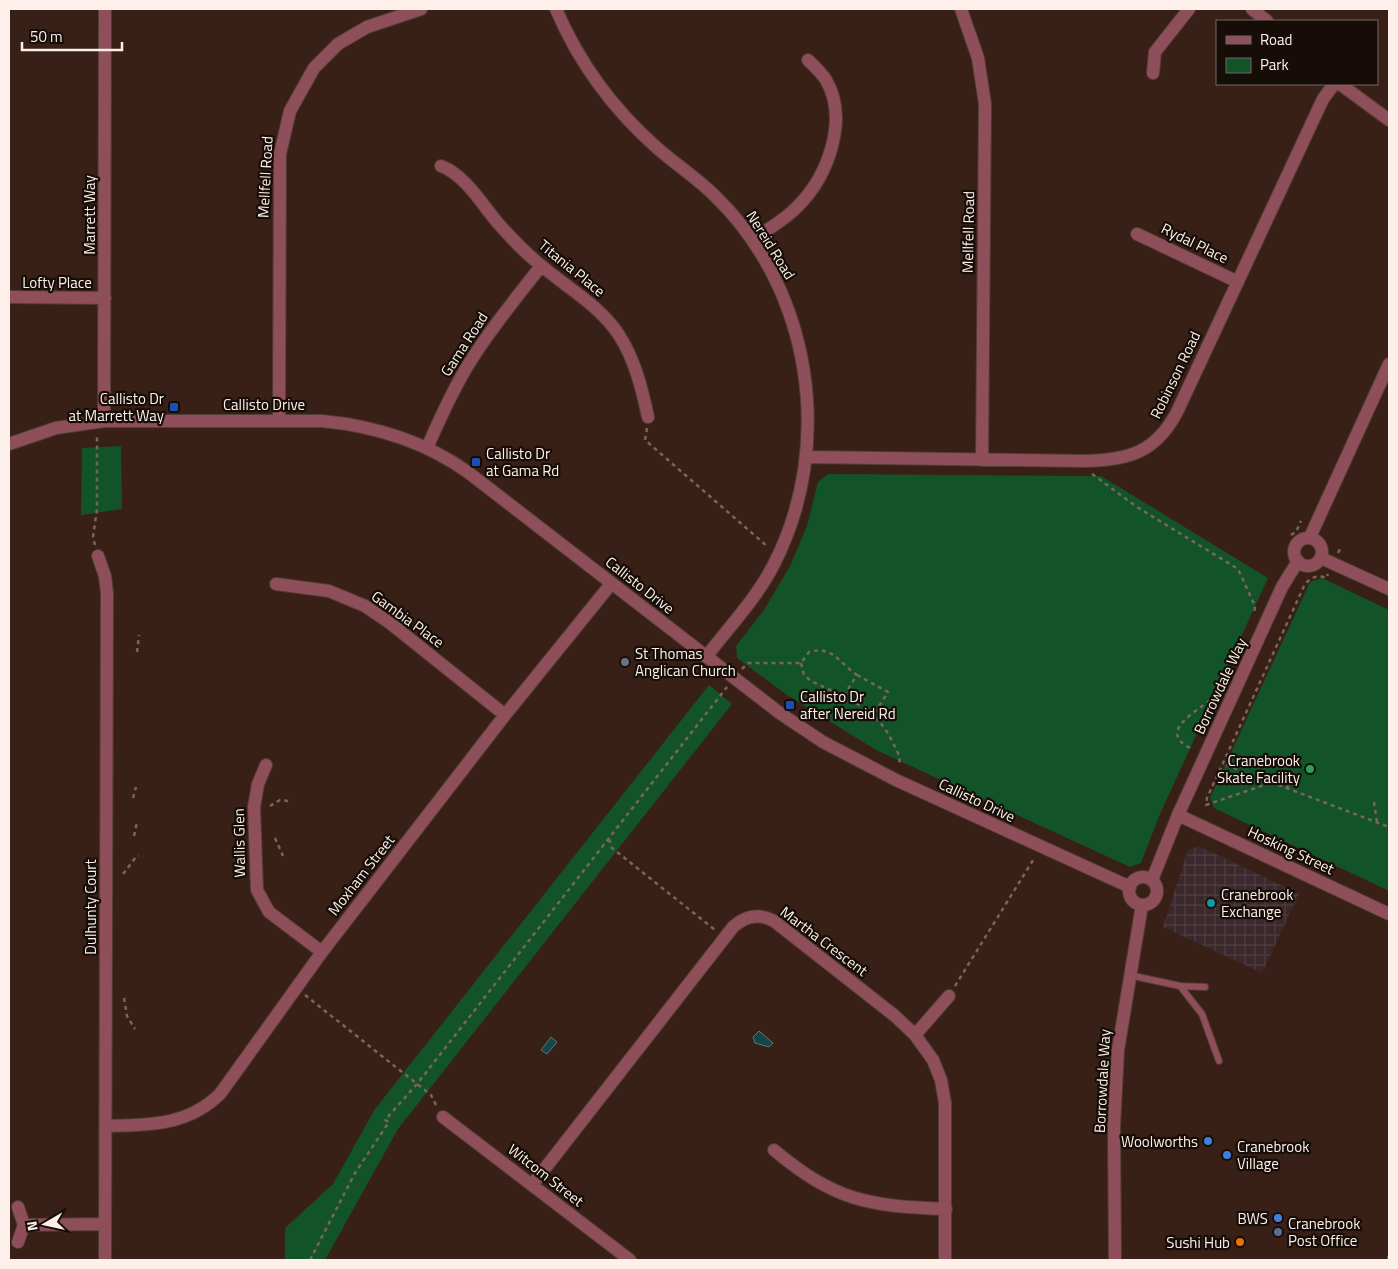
<svg xmlns="http://www.w3.org/2000/svg" width="1398" height="1269" viewBox="0 0 1398 1269" font-family="'Titillium Web',sans-serif">
	<style>
		.industrial { fill: url(#industrial-grid) }
		.park { fill: #125428 }
		.water { fill: #144547; stroke: #5a7878 }
		.lines { fill: none; stroke-linecap: round; stroke-linejoin: round }
		.service-casing { stroke: #543d34; stroke-width: 8 }
		.minor-casing { stroke: #543d34; stroke-width: 14 }
		.tertiary-casing { stroke: #543d34; stroke-width: 14 }
		.path { stroke: #7a655d; stroke-width: 2.5; stroke-dasharray: 4 4; stroke-linecap: butt }
		.service { stroke: #8e4f5a; stroke-width: 6 }
		.minor { stroke: #8e4f5a; stroke-width: 12 }
		.tertiary { stroke: #8e4f5a; stroke-width: 12 }
		.transit-dot { fill: #1a4fb4; stroke: #170d08; stroke-width: 2 }
		.worship-dot { fill: #6b7280; stroke: #170d08; stroke-width: 2 }
		.leisure-dot { fill: #2e9e5b; stroke: #170d08; stroke-width: 2 }
		.culture-dot { fill: #0f9aa8; stroke: #170d08; stroke-width: 2 }
		.shop-dot { fill: #3f7fe0; stroke: #170d08; stroke-width: 2 }
		.service-dot { fill: #5c6f8a; stroke: #170d08; stroke-width: 2 }
		.food-dot { fill: #e8710a; stroke: #170d08; stroke-width: 2 }
		.labels { text-anchor: middle; dominant-baseline: central; stroke-width: 4.5; stroke-linejoin: round; paint-order: stroke }
		.street-label { font-size: 15px; fill: #fdf0ea; stroke: #170d08 }
		.poi-label { font-size: 15px; fill: #fdf0ea; stroke: #170d08; text-anchor: start }
	</style>
	<defs>
		<pattern id="industrial-grid" width="8" height="8" patternUnits="userSpaceOnUse" patternTransform="scale(1.25)"><rect width="8" height="8" fill="#3b282c"/><path d="M0 4h8M4 0v8" fill="none" stroke="#4e3d40"/></pattern>
	</defs>
	<rect width="100%" height="100%" fill="#382016"/>
	<path class="industrial" d="M1199,846L1299,894L1262,973L1163,927L1188,850Z"/>
	<path class="park" d="M121,446L122,509L81,515L82,448Z
		M828,474L1101,476L1268,578L1160,814L1141,863L1130,867L876,750L787,695L737,658L736,646L764,610L790,566L807,526L818,482Z
		M1322,578L1389,610V891L1214,808L1210,798L1310,582Z
		M709,685L732,704L398,1129L325,1260H285V1228L333,1184L375,1109Z"/>
	<path class="water" d="M759,1031L773,1043L769,1047L755,1043L753,1037Z
		M551,1037L557,1042L547,1054L541,1050Z"/>
	<g class="lines">
		<defs>
			<path id="service" d="M1129,975L1180,986L1202,1014L1219,1061
				M1180,986L1205,987"/>
			<path id="minor" d="M556,9C579,63 612,108 656,147C675,164 697,178 715,196C812,290 835,445 774,564C757,598 729,627 706,657
				M961,9L978,58L985,104L982,460
				M1252,9L1267,21
				M1153,73L1155,52L1189,9
				M1340,84L1389,120
				M441,166C465,175 481,203 497,222C511,238 526,254 543,267C569,289 600,306 619,335C635,360 642,389 648,417
				M1137,234L1238,282
				M752,240C768,229 785,220 798,206C828,176 849,119 826,80C821,72 814,66 808,60
				M9,297L105,298
				M279,420L280,154L290,111L314,68L338,44L367,27L421,9
				M104,421L105,9
				M427,448C440,418 453,389 470,362C491,328 517,297 541,266
				M807,457L1086,461C1129,460 1156,452 1177,412L1323,99L1334,84
				M98,556L105,576L107,593L105,1260
				M276,584L329,591L365,606L390,623L505,715
				M266,765L258,784L254,807L257,890L269,912L322,952
				M1178,815L1389,914
				M915,1035L949,996
				M443,1117L630,1260
				M106,1126C149,1125 187,1126 220,1094L322,952L505,715L611,584
				M774,1150C835,1201 868,1206 946,1209
				M532,1185L733,927C745,916 759,913 774,921L895,1016L915,1035L933,1060L941,1080L945,1103V1260
				M18,1207L24,1225L18,1242
				M24,1225L105,1224"/>
			<path id="tertiary" d="M9,444L56,428L104,421H322C375,426 426,442 469,473L781,714L823,742L896,780L1130,887
				M1310,537L1389,364
				M1294 552a14 14 0 1 1 28 0a14 14 0 1 1-28 0Z
				M1321,558L1389,589
				M1129 891a14 14 0 1 1 28 0a14 14 0 1 1-28 0Z
				M1152,880L1178,815L1282,587L1298,561
				M1115,1260L1114,1126L1118,1050L1142,905"/>
		</defs>
		<use href="#service" class="service-casing"/>
		<use href="#minor" class="minor-casing"/>
		<use href="#tertiary" class="tertiary-casing"/>
		<path class="path" d="M647,428L645,440L768,547
			M1092,474L1137,507L1238,569L1255,606L1254,615
			M1291,535L1296,532L1301,521
			M95,545L93,537L97,509V435
			M1338,553L1341,547
			M137,652L139,635
			M801,663L804,675L811,681C844,697 876,707 892,741C897,751 901,756 899,766
			M742,669L748,663H801L809,652C833,645 840,664 857,675L843,697
			M857,675L888,692L874,714
			M1190,748C1153,729 1207,707 1217,694C1227,680 1236,654 1243,638
			M1226,765L1389,827
			M1270,783L1206,805L1207,798L1304,586C1309,578 1317,574 1326,578L1328,574
			M1286,789L1295,776
			M133,798L136,787
			M1374,802L1377,822
			M270,806L280,800L288,801
			M134,836L137,822
			M275,838L283,856
			M609,839L612,848L715,930
			M123,874L136,857L139,856
			M955,986L1035,857
			M305,995L431,1095L437,1107
			M124,998L127,1016L135,1029
			M9,1183H10
			M310,1260L355,1173L389,1122L385,1120L417,1084L727,687
			M1388,1260L1389,1253"/>
		<use href="#service" class="service"/>
		<use href="#minor" class="minor"/>
		<use href="#tertiary" class="tertiary"/>
	</g>
	<g class="transit-dot">
		<rect x="169" y="402" width="10" height="10" rx="2.5"/>
		<rect x="471" y="457" width="10" height="10" rx="2.5"/>
		<rect x="785" y="700" width="10" height="10" rx="2.5"/>
	</g>
	<circle class="worship-dot" cx="625" cy="662" r="5"/>
	<circle class="leisure-dot" cx="1310" cy="769" r="5"/>
	<circle class="culture-dot" cx="1211" cy="903" r="5"/>
	<g class="shop-dot">
		<circle cx="1208" cy="1141" r="5"/>
		<circle cx="1227" cy="1155" r="5"/>
		<circle cx="1278" cy="1218" r="5"/>
	</g>
	<circle class="service-dot" cx="1278" cy="1232" r="5"/>
	<circle class="food-dot" cx="1240" cy="1242" r="5"/>
	<g class="labels">
		<g class="street-label">
			<text transform="translate(265 177) rotate(-87)">Mellfell Road</text>
			<text transform="translate(89 215) rotate(-90)">Marrett Way</text>
			<text transform="translate(968 232) rotate(-89)">Mellfell Road</text>
			<text transform="translate(1195 243) rotate(26)">Rydal Place</text>
			<text transform="translate(771 245) rotate(58)">Nereid Road</text>
			<text transform="translate(572 268) rotate(39)">Titania Place</text>
			<text x="57" y="282">Lofty Place</text>
			<text transform="translate(464 344) rotate(-57)">Gama Road</text>
			<text transform="translate(1175 375) rotate(-64)">Robinson Road</text>
			<text x="264" y="404">Callisto Drive</text>
			<text transform="translate(640 585) rotate(38)">Callisto Drive</text>
			<text transform="translate(408 619) rotate(36)">Gambia Place</text>
			<text transform="translate(1220 686) rotate(-65)">Borrowdale Way</text>
			<text transform="translate(977 800) rotate(25)">Callisto Drive</text>
			<text transform="translate(239 843) rotate(-91)">Wallis Glen</text>
			<text transform="translate(1291 850) rotate(25)">Hosking Street</text>
			<text transform="translate(361 875) rotate(-52)">Moxham Street</text>
			<text transform="translate(90 907) rotate(-90)">Dulhunty Court</text>
			<text transform="translate(824 941) rotate(37)">Martha Crescent</text>
			<text transform="translate(1102 1081) rotate(-87)">Borrowdale Way</text>
			<text transform="translate(546 1175) rotate(38)">Witcom Street</text>
		</g>
		<g class="poi-label">
			<text x="164" y="398" text-anchor="end">Callisto Dr<tspan x="164" dy="17">at Marrett Way</tspan></text>
			<text x="486" y="453">Callisto Dr<tspan x="486" dy="17">at Gama Rd</tspan></text>
			<text x="635" y="653">St Thomas<tspan x="635" dy="17">Anglican Church</tspan></text>
			<text x="800" y="696">Callisto Dr<tspan x="800" dy="17">after Nereid Rd</tspan></text>
			<text x="1300" y="760" text-anchor="end">Cranebrook<tspan x="1300" dy="17">Skate Facility</tspan></text>
			<text x="1221" y="894">Cranebrook<tspan x="1221" dy="17">Exchange</tspan></text>
			<text x="1198" y="1141" text-anchor="end">Woolworths</text>
			<text x="1237" y="1146">Cranebrook<tspan x="1237" dy="17">Village</tspan></text>
			<text x="1268" y="1218" text-anchor="end">BWS</text>
			<text x="1288" y="1223">Cranebrook<tspan x="1288" dy="17">Post Office</tspan></text>
			<text x="1230" y="1242" text-anchor="end">Sushi Hub</text>
		</g>
	</g>
	<rect width="1398" height="1269" fill="none" stroke="#fdf0ea" stroke-width="20"/>
	<rect x="1216" y="20" width="162" height="65" fill="#170d08" stroke="#736862"/>
	<rect x="1226" y="36" width="25" height="8" fill="#8e4f5a" stroke="#736862"/>
	<text x="1260" y="45" font-size="15" fill="#fdf0ea">Road</text>
	<rect x="1226" y="58" width="25" height="15" fill="#125428" stroke="#736862"/>
	<text x="1260" y="70" font-size="15" fill="#fdf0ea">Park</text>
	<g transform="translate(45 1224) rotate(261)" stroke="#170d08" stroke-width="4" paint-order="stroke">
	<path d="M0-4L9 19L0 12L-9 19Z" fill="#fdf0ea"/>
	<text y="-8" font-size="14" font-weight="bold" text-anchor="middle" fill="#fdf0ea">N</text>
	</g>
	<path d="M22 42v8h100v-8" fill="none" stroke="#fdf0ea" stroke-width="2.5"/>
	<text x="30" y="42" font-size="15" fill="#fdf0ea" stroke="#170d08" stroke-width="4" paint-order="stroke">50 m</text>
</svg>
